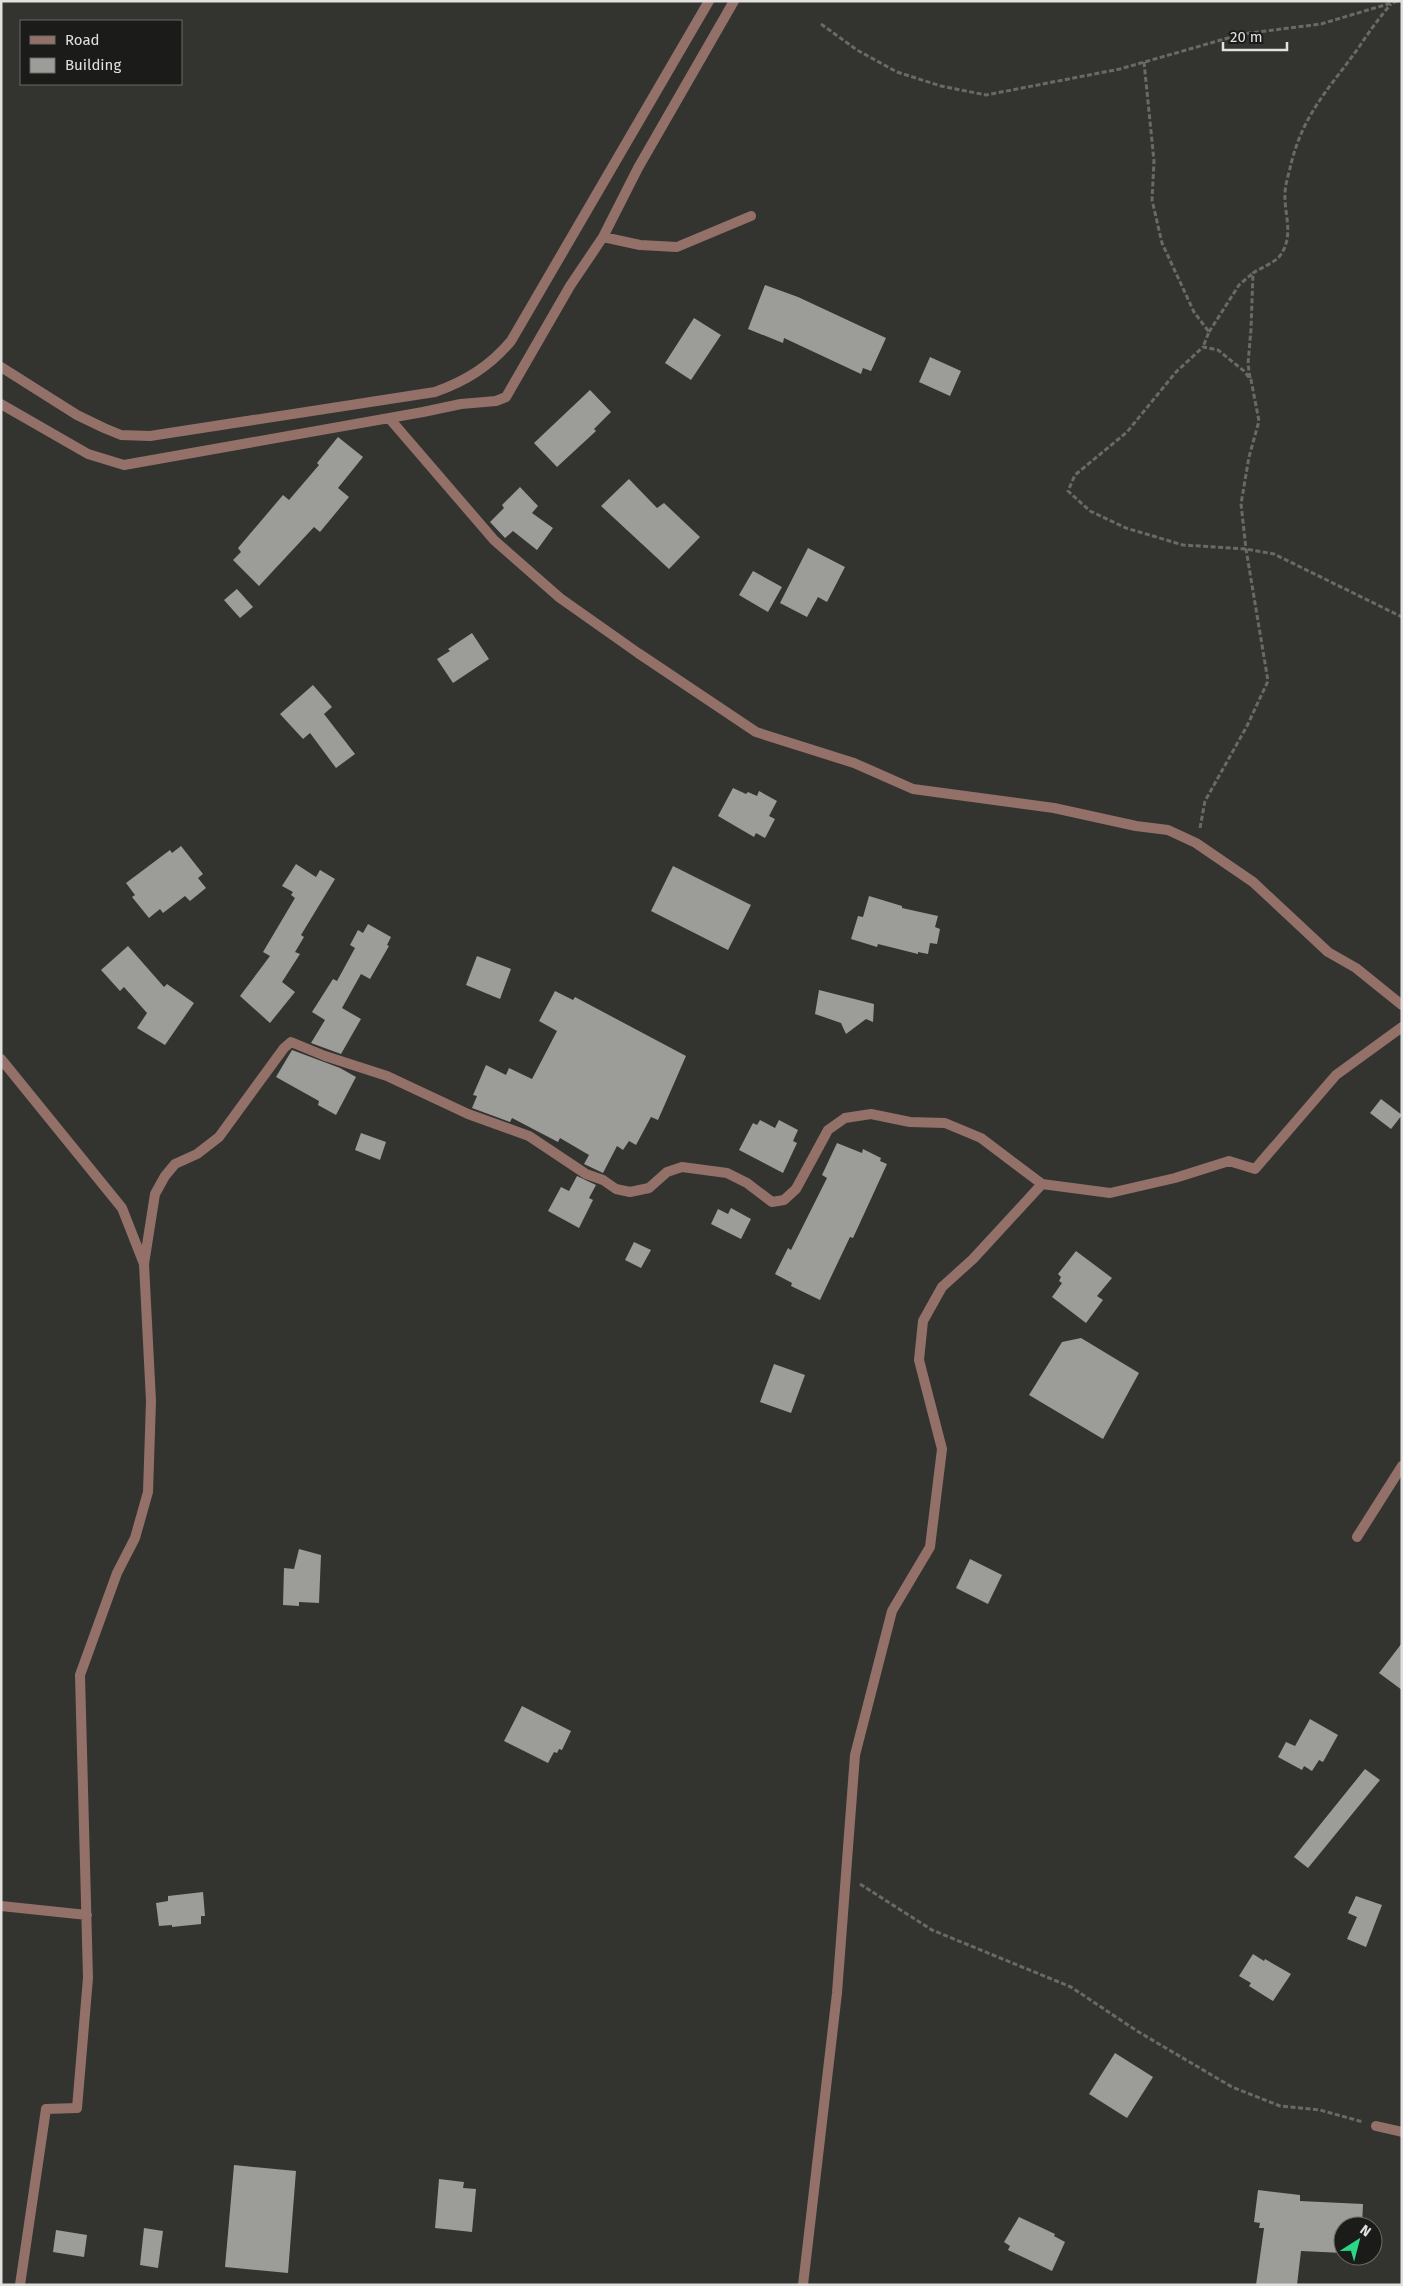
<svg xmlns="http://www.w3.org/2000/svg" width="1403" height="2286" viewBox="0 0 1403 2286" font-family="'Fira Sans',sans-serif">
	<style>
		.building { fill: #9c9c98 }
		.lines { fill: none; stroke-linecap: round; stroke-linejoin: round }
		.path { stroke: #696966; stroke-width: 3; stroke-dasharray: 5 2.5; stroke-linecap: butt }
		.lane { stroke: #937168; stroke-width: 10 }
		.street { stroke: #937168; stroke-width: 10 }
	</style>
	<rect width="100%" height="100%" fill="#333330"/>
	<path class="building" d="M765,285L798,297L886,338L871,371L863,368L861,374L784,338L783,343L748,329Z
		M694,318L721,335L691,380L665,363Z
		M930,357L961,371L950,396L919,382Z
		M590,390L611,412L594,429L596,431L557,467L534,443Z
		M338,437L363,457L338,488L349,497L320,532L314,527L259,586L233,560L241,552L238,548L283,495L289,500L319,465L317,463Z
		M629,479L657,508L664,503L700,537L669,569L601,506Z
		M520,487L538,506L532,513L553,528L537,550L513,531L505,538L490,522L504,508L502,505Z
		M808,548L845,567L827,602L818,597L807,617L780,603Z
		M753,571L782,587L768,612L739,595Z
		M237,589L253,607L240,618L224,600Z
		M472,633L489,659L453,683L437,659L450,651L448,649Z
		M313,685L332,707L324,714L355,754L336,768L310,733L303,739L280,714Z
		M733,788L746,794L748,792L757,796L759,791L777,801L769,816L775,819L765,838L756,833L754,837L718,816Z
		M181,846L203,874L198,878L206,888L190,901L185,896L163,913L160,909L149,918L132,897L135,895L126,883L170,850L172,853Z
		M296,864L316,877L320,870L335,879L301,935L304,937L295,952L300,954L282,982L295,992L270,1023L240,996L270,956L263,952L295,898L291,895L293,892L282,886Z
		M673,866L751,905L728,950L651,911Z
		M869,896L902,906V908L938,916L935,927L940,929L937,944L930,943L928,954L918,952V954L878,944L877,947L851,939L858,916L863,917Z
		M368,924L391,937L387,945L389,946L370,979L361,974L342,1008L361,1019L341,1054L311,1043L325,1020L312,1012L333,979L337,981L355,948L350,945L358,930L363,933Z
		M128,946L164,987L167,984L194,1003L165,1045L137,1028L147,1013L124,987L120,991L101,970Z
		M477,956L511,969L500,999L466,985Z
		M819,990L874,1004L873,1022L866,1019L846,1034L841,1023L815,1014Z
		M555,991L573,1000L575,997L686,1056L658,1120L651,1117L636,1145L629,1141L623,1150L617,1146L603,1173L584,1164L589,1155L560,1138L558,1142L512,1118L510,1122L472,1108L477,1096L473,1095L486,1065L506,1075L509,1068L532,1079L557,1031L539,1021Z
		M292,1050L340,1068L356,1077L336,1115L318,1105L319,1101L276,1077Z
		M1381,1099L1402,1115L1391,1129L1370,1113Z
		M760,1120L775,1128L779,1120L798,1130L793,1141L797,1143L783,1173L739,1150L753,1123L757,1125Z
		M361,1133L386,1142L380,1160L355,1150Z
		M837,1143L862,1153L863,1149L881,1158L880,1161L887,1164L853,1238L850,1237L820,1300L791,1286L792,1283L775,1274L788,1248L791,1250L827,1178L822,1175Z
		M577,1176L596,1185L589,1198L593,1200L579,1228L548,1211L561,1187L569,1191Z
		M731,1208L751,1219L741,1239L711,1224L718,1209L728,1214Z
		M634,1242L651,1250L641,1268L625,1260Z
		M1076,1251L1112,1278L1097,1296L1103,1300L1086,1323L1052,1297L1062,1283L1059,1281L1061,1277L1058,1274Z
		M1081,1338L1139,1373L1103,1439L1029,1395L1062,1342Z
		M774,1364L805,1375L791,1413L760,1402Z
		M299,1549L321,1555L319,1603L299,1602V1606L283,1605L284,1568L294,1569Z
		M970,1559L1002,1575L988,1604L956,1588Z
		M1402,1643V1690L1379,1673Z
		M522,1706L571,1731L562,1750L559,1749L557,1753L554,1752L548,1763L504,1741Z
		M1310,1719L1338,1735L1323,1762L1319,1760L1312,1771L1304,1766L1302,1770L1278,1757L1286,1742L1295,1746Z
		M1365,1769L1380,1780L1308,1868L1294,1857Z
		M203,1892L205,1916H201V1924L172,1927V1925L159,1926L156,1903L168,1901V1896Z
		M1356,1896L1382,1905L1366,1947L1347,1939L1357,1917L1348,1913Z
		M1253,1954L1264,1961L1265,1959L1291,1974L1273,2001L1249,1986L1251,1983L1239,1976Z
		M1115,2053L1153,2077L1127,2118L1089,2094Z
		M234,2165L296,2171L288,2273L225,2267Z
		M439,2179L464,2182L463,2188L476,2189L472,2232L435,2228Z
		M1258,2190L1300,2195V2201L1363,2204L1362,2226H1343V2253L1301,2251L1297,2285H1256L1264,2228H1259L1260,2223L1254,2222Z
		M1019,2217L1055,2234L1054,2236L1065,2242L1052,2271L1008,2250L1010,2246L1004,2242Z
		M144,2228L163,2231L158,2268L140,2265Z
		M56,2230L87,2235L84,2257L53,2252Z"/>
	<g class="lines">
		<path class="path" d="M821,24L857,50L897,72L941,86L986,95L1120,69L1242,34L1321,24L1398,1
			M1144,62L1154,161L1152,200L1162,243L1194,312L1209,332L1203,347
			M1209,332L1239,285L1253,273
			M1250,378L1248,364L1251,329L1253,273C1261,268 1273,263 1279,257C1295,237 1284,214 1285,194C1285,185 1289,173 1291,164C1304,112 1330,88 1359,47C1369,32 1379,18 1391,4
			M1200,828L1205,801L1247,726L1268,681L1246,549L1241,504L1249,457L1259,421L1251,380L1244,371L1218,350L1203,347L1176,372L1127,432L1075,475L1068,491L1090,511L1126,528L1183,545L1246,549L1274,554L1402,617
			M860,1884L932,1930L1071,1987L1137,2031L1232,2087L1280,2106L1320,2110L1363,2122"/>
		<path class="lane" d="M1,367L77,415L104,428L121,435L150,436L435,392C466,381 490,366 511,341L709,1"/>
		<path class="street" d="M603,237L640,245L677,247L751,216
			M1,404L88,454L124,465L423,412L461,404L496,401L506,397L570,286L603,237L638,168L734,1
			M389,418L494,540L560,598L638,653L756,732L854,763L913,789L1054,808L1136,826L1168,830L1196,843L1253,882L1328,952L1356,968L1402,1005
			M1,1059L122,1208L144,1264L151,1401L148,1492L135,1538L117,1573L80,1675L88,1978L77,2108L46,2109L20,2285
			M144,1264L155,1194L165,1176L175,1164L197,1154L219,1137L284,1048L291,1042L325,1056L387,1076L468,1114L529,1136L586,1174L603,1180L616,1189L630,1192L649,1188L667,1172L682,1167L727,1173L747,1183L772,1202L784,1200L796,1189L828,1130L845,1118L871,1114L910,1122L945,1123L981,1138L1042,1184L1110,1193L1175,1178L1229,1161L1255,1169L1336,1075L1402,1027
			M1357,1537L1402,1466
			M1,1906L87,1915
			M1376,2126L1402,2132
			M803,2285L837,1993L855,1755L892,1611L930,1547L942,1449L919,1360L923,1321L942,1287L973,1259L1042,1184"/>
	</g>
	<rect width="1403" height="2286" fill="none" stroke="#e2e1df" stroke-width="5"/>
	<rect x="20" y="20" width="162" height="65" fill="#1b1b19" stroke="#6b6a68"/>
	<rect x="30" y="36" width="25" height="8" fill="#937168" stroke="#6b6a68"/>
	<text x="65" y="45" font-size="15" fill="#e2e1df">Road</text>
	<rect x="30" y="58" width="25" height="15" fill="#9c9c98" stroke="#6b6a68"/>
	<text x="65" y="70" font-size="15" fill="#e2e1df">Building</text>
	<g transform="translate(1358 2241) rotate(36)"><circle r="24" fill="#1b1b19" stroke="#6b6a68"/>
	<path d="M0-4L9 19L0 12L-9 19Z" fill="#29d885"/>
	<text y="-8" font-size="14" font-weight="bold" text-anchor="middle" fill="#e2e1df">N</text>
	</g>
	<path d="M1223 42v8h64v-8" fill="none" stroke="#e2e1df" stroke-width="2.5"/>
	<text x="1230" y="42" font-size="15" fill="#e2e1df" stroke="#1b1b19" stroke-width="4" paint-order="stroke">20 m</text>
</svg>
